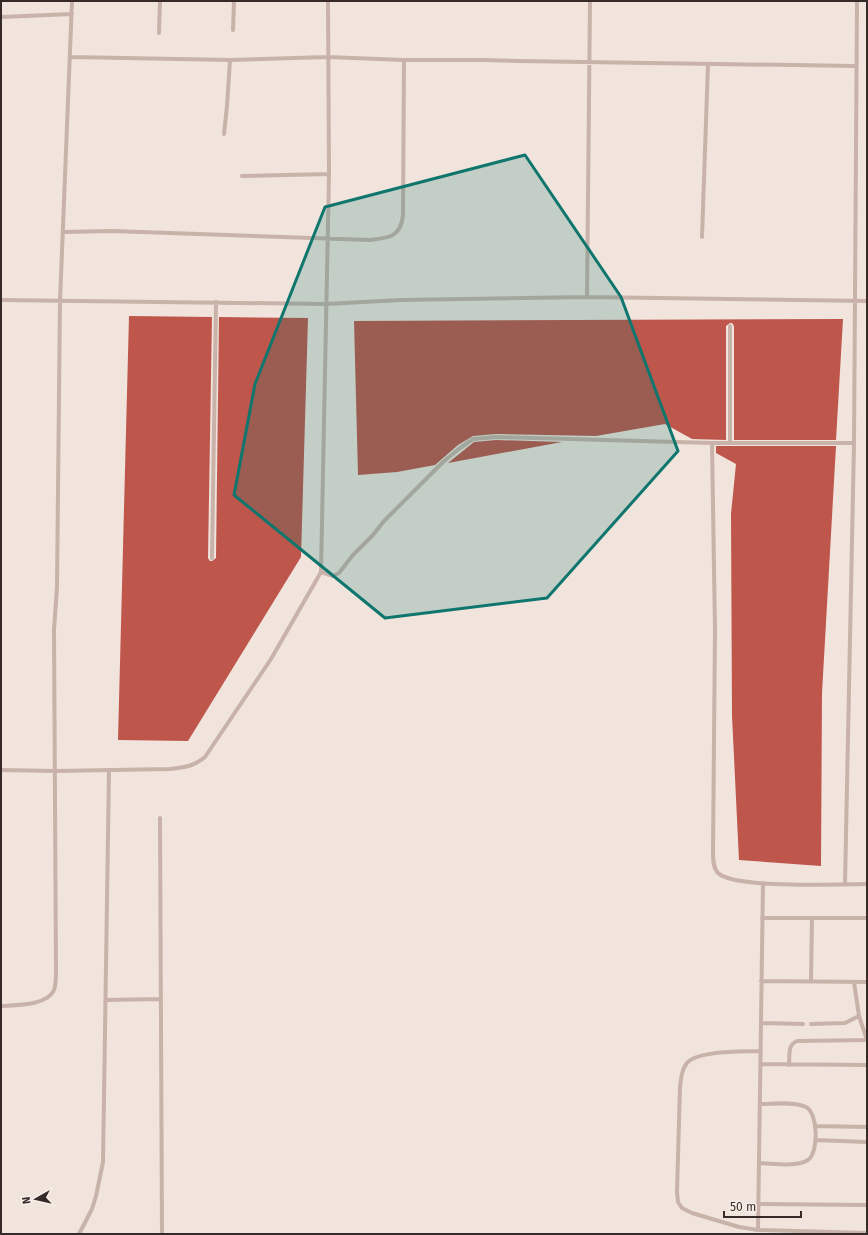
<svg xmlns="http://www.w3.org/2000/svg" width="868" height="1235" viewBox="0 0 868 1235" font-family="'Fira Sans',sans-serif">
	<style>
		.building { fill: #bf564c }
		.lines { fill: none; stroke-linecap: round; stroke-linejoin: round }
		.lane { stroke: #c8b2a9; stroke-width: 4 }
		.marked { fill: #0f766e; fill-opacity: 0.2; stroke: #0f766e; stroke-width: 3; stroke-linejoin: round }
	</style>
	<rect width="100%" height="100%" fill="#f0e4dc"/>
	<path class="building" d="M129,316L212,317L208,558L210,561H212L216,558L219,317L308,318L301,557L188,741L118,740Z
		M843,319L836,440H734V326L732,323H730L726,326V440L692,439L665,424L596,436L496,434L473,436L458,445L435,465L397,472L358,475L354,321Z
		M496,440L562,442L448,463L474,442Z
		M716,446H836L822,693L821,866L739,860L732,716L731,514L736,464L716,453Z"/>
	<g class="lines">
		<path class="lane" d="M1,17L72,14
			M233,30L234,1
			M159,33L160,1
			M71,57L230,60L327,57L404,60H484L518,61L855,66
			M224,134L227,106L230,60
			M242,176L329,174
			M63,232L112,231L370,240C389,238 401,237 403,215L404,60
			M702,237L708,64
			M587,297L590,1
			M1,300L326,304L401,300L587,297L867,301
			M712,443L715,630L713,852C713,859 713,868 718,873C734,889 840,884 867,884
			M730,443V326
			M212,558L216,302
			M321,572L333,576L339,573L353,555L373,535L384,521L443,462L460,448L473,439L496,437L712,443H854
			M1,770L56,771L170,769C185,767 193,767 205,757L271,659L321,572L329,174L328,1
			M160,818L162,1234
			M845,884L854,443L857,1
			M762,918H867
			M761,981L867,982
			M811,981L812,918
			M854,982L859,1016L867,1040
			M106,1000L161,999
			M1,1006C16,1005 47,1006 54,990C56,985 56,977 56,971L54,630L57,587L60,301L72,1
			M761,1023L803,1024
			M811,1024L845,1023L859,1016
			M761,1051C744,1052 698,1050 687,1063C682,1069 681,1078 680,1087L677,1192L678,1202L682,1208L692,1213L739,1227L758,1230L867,1233
			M760,1064L867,1065
			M789,1065C790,1056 787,1045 797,1041L867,1040
			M815,1126L867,1127
			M815,1140L867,1142
			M759,1163C772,1164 797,1167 808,1160C819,1152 818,1113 806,1107C795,1101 772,1104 760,1104
			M759,1204L867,1205
			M758,1230L763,883
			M79,1234L92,1209L96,1196L103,1162L109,770"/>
	</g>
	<path class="marked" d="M525,155L621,297L678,451L547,598L385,618L234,495L255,384L325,207Z"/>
	<rect width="868" height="1235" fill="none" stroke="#352a28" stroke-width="4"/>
	<g transform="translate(36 1199) rotate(262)" stroke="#f8eee8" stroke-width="3" paint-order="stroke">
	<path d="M0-3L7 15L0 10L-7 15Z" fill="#352a28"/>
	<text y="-6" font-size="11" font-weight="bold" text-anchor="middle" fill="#352a28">N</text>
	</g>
	<path d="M724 1211v6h77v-6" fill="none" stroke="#352a28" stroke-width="2"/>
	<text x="730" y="1211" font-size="12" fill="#352a28" stroke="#f8eee8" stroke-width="3" paint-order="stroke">50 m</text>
</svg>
